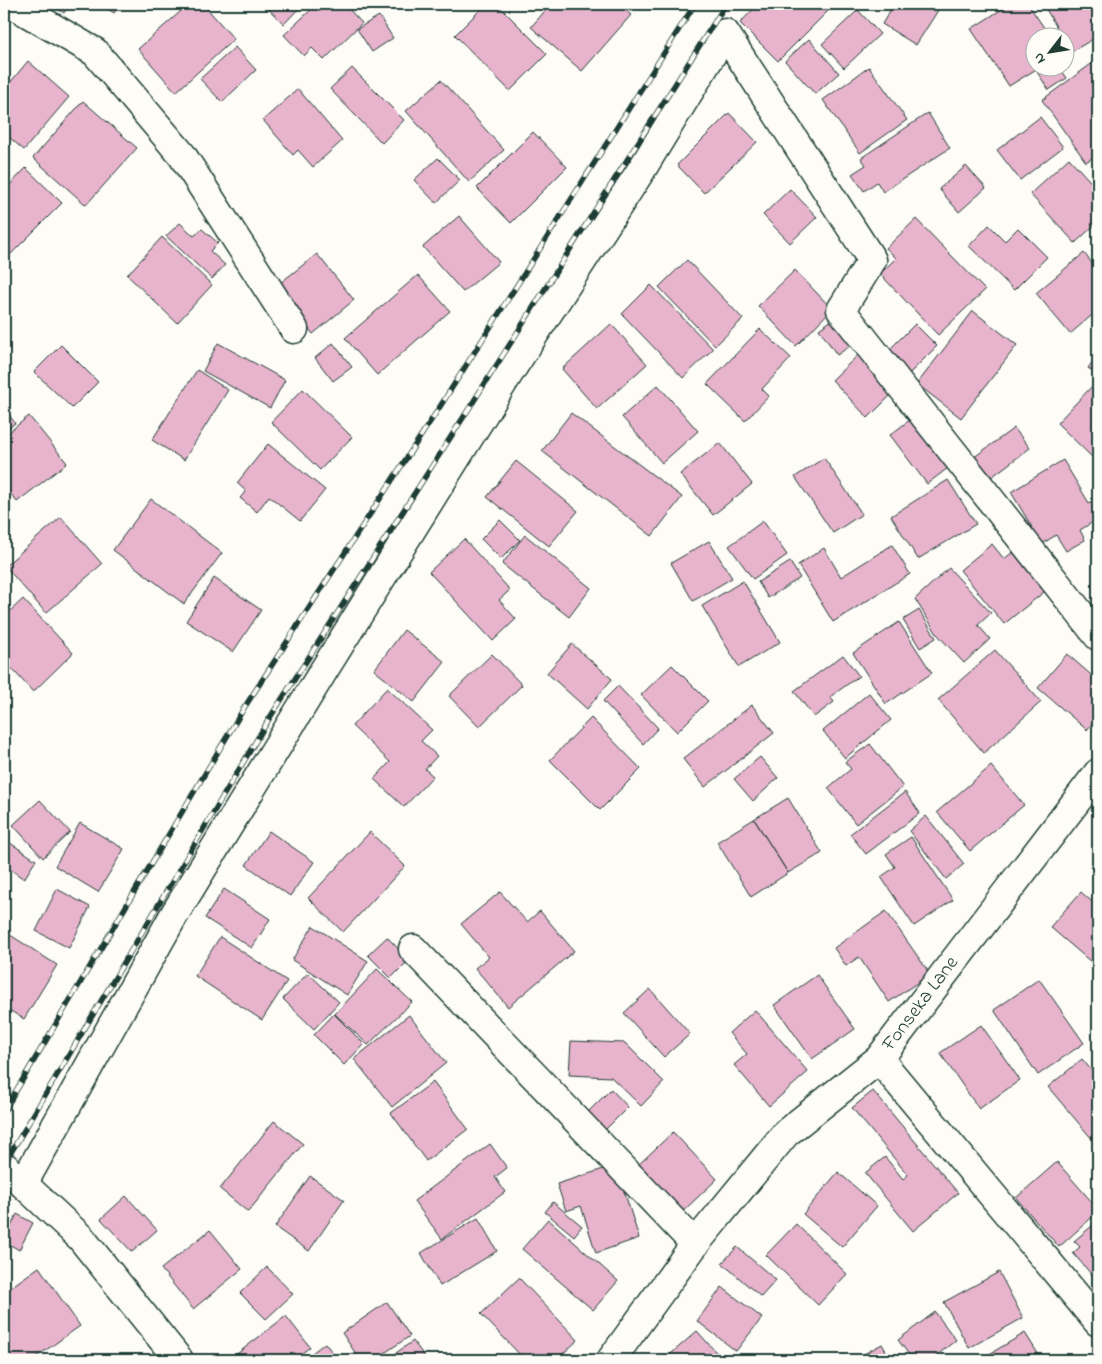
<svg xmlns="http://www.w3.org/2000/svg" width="1102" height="1364" viewBox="0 0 1102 1364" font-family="'Indie Flower',sans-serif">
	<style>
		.building { fill: #e8b3cd; stroke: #1f3d34 }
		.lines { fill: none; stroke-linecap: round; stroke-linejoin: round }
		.street-casing { stroke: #1f3d34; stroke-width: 31 }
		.street { stroke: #fdfcf7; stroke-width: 28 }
		.rail-casing { stroke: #1f3d34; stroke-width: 5.5 }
		.rail { stroke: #fdfcf7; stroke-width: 4; stroke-dasharray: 11; stroke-linecap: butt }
		.labels { text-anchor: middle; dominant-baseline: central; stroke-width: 4.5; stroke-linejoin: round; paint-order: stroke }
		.street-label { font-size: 20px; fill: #1f3d34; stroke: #fdfcf7 }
	</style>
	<rect width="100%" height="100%" fill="#fdfcf7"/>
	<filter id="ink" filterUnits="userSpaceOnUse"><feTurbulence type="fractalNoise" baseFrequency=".02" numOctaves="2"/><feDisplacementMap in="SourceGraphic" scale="10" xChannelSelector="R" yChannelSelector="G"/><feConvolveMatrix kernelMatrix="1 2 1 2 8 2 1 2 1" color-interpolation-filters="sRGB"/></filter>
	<g filter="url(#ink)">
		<path class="building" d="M50,4H69L64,13Z
			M100,4H120L114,13Z
			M189,4H203L234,39L176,92L138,49Z
			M263,4H303L284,24Z
			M317,4H344L362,23L324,60L312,48L304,56L284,35Z
			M486,4H497L547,54L510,91L455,35Z
			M551,4H618L631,15L582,71L531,27Z
			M758,4H835L778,61L740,23Z
			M894,4H942L916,45L882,24Z
			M1010,4H1028L1051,38H1034V68H1038L1009,86L971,29Z
			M1043,4H1098V36L1071,52L1064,41V38H1063Z
			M858,10L880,34L844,68L822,44Z
			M379,16L393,38L372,52L357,29Z
			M809,39L839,73L815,94L785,61Z
			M235,47L256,70L222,102L200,79Z
			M1098,59V154L1086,162L1042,100Z
			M28,61L69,97L24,150L4,133V90Z
			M869,67L907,120L860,153L823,100Z
			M352,68L404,120L382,143L330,89Z
			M1043,68H1060L1067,78L1049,90L1037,72Z
			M441,80L504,150L469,182L406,111Z
			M298,89L342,141L313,167L298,150L293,155L263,120Z
			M83,101L137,148L86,205L33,158Z
			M729,113L757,142L704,193L677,165Z
			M928,113L950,148L883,192L877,182L864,191L852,174L866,165L861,158Z
			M1040,117L1063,147L1020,180L997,150Z
			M533,132L567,167L511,223L477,188Z
			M438,158L460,180L436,203L414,180Z
			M1069,158L1098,190V222L1075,243L1030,194Z
			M966,166L986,188L959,212L939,189Z
			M26,168L62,203L8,257L4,252V191Z
			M790,189L817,217L790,243L763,215Z
			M459,216L499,262L463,292L423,247Z
			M916,219L985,290L938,335L880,274L896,258L886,248Z
			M180,223L194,236L202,229L218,243L210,251L225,265L212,279L166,236Z
			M989,225L1005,241L1018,228L1047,257L1014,290L969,246Z
			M162,237L212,285L177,323L127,275Z
			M1084,253L1098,271V310L1070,334L1036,293Z
			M317,254L354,300L313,334L275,287Z
			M687,260L743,319L715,346L659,287Z
			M795,270L832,309L796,346L758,306Z
			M418,275L450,311L377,375L345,338Z
			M651,285L713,349L683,378L622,314Z
			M973,311L1017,345L961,418L917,384Z
			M838,316L856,342L837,355L819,329Z
			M611,324L647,364L597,409L562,369Z
			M915,324L937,346L909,374L887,352Z
			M760,329L791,358L762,389L769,396L745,421L707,384Z
			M218,343L285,380L270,408L203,371Z
			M333,343L352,367L333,381L315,358Z
			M61,345L98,382L72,408L34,372Z
			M859,354L895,391L868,418L832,380Z
			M1098,354V375L1088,368Z
			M197,370L228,390L184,460L152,440Z
			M1096,382L1098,384V463L1057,423Z
			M658,385L698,431L662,463L622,417Z
			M303,389L352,437L320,470L271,422Z
			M4,408L15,423L4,432Z
			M571,413L682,497L652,536L542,451Z
			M29,416L67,463L17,502L4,485V436Z
			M911,419L948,468L927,484L890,435Z
			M1014,428L1030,448L989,479L973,458Z
			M720,443L752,484L713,515L680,474Z
			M268,444L325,490L300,521L269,496L257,512L240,498L246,491L237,483Z
			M824,458L862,514L833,533L795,477Z
			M1063,460L1089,503L1098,498V519L1080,530L1085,540L1066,551L1056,535L1042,544L1011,492Z
			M516,461L578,511L549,546L487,497Z
			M948,480L976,524L918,559L891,516Z
			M151,499L222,553L184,604L113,550Z
			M61,517L102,564L46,613L5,566Z
			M500,520L520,540L501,559L481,539Z
			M763,521L787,555L753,579L729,546Z
			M525,535L591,588L569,617L502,564Z
			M464,539L510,590L499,600L516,619L493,641L429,572Z
			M709,541L732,578L693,601L671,563Z
			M992,544L1004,559L1017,549L1049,588L1004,624L960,570Z
			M892,545L910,574L833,622L798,565L824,548L841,577Z
			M790,562L800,578L768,598L758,582Z
			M949,568L991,613L978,625L990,639L964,663L937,634L915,599Z
			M214,578L261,610L233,652L186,621Z
			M743,581L780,642L739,667L702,606Z
			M23,599L73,653L33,692L4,660V617Z
			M919,610L936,638L920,648L903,620Z
			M899,622L932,673L886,704L853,653Z
			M404,630L445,662L414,702L374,670Z
			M572,644L612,679L587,709L547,673Z
			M995,650L1041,702L984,753L938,700Z
			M492,654L522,685L479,727L449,696Z
			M1067,654L1098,681V716L1087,730L1038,688Z
			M843,655L859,676L830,697L834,702L814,717L794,691Z
			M672,665L708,701L677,732L641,695Z
			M618,686L658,728L643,744L603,701Z
			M387,688L432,730L421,741L437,756L425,769L433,776L404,807L374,779L390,762L352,726Z
			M869,693L891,720L845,758L823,731Z
			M752,705L774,733L705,787L683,759Z
			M591,718L641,769L600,810L550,760Z
			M870,744L903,787L856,824L828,788L851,769L845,762Z
			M760,757L778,778L753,801L734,779Z
			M991,766L1024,805L970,851L937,812Z
			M905,792L920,813L866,854L850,834Z
			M788,798L822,853L788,873L754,819Z
			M40,800L70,832L43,858L13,825Z
			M926,816L964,864L946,879L909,831Z
			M754,819L788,873L751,897L717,842Z
			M80,823L124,849L98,892L55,866Z
			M269,831L314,862L290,896L246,865Z
			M370,832L405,866L343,932L308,898Z
			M911,837L953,900L914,926L881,877L895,867L886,854Z
			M4,839L36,860L24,879L4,865Z
			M57,889L90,907L69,948L36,931Z
			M224,889L270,919L252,948L205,918Z
			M500,892L527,922L540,911L574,951L508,1007L475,968L489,957L461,924Z
			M1081,892L1098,907V968L1050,927Z
			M886,911L930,974L889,1002L859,957L846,966L834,948Z
			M313,926L368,961L347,995L292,960Z
			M4,931L57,965L24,1019L4,1007Z
			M220,937L287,981L262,1020L195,976Z
			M387,937L409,960L391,978L368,955Z
			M377,969L412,1002L368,1045L335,1014Z
			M308,973L339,1002L314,1029L283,999Z
			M817,975L855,1029L812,1059L774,1005Z
			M1039,979L1084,1043L1038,1075L994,1010Z
			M650,989L690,1034L664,1057L624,1013Z
			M755,1010L808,1072L769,1106L734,1065L747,1054L729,1033Z
			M334,1014L364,1044L344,1065L314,1035Z
			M409,1015L446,1063L392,1107L354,1059Z
			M981,1025L1020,1080L979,1109L940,1053Z
			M571,1041L625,1043L664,1082L641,1106L611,1077L569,1075Z
			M1082,1059L1098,1078V1146L1048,1087Z
			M433,1082L468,1129L426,1161L391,1113Z
			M611,1089L628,1107L603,1132L585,1115Z
			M873,1091L958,1193L913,1231L865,1173L885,1157L903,1179L908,1175L852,1108Z
			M274,1121L303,1144L248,1212L220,1189Z
			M673,1132L717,1179L679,1215L635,1168Z
			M490,1144L507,1168L495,1177L505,1192L442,1239L414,1201Z
			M1057,1162L1098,1209V1212L1059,1247L1016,1198Z
			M616,1165L639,1238L596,1253L581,1206L566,1211L557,1184Z
			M838,1172L877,1206L842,1247L803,1214Z
			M310,1176L344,1200L309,1251L275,1227Z
			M126,1196L157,1230L132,1252L101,1219Z
			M553,1202L582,1226L574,1236L545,1212Z
			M17,1214L33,1223L19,1250L4,1241Z
			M478,1218L497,1251L440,1286L421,1253Z
			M548,1219L618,1281L593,1310L522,1249Z
			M1098,1221V1282L1073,1253L1080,1247L1074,1241Z
			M796,1224L847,1274L818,1305L766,1255Z
			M210,1230L242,1269L193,1309L161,1269Z
			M737,1247L776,1280L761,1297L722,1263Z
			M39,1267L80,1326L32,1360H4V1292Z
			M267,1267L293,1294L266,1319L240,1293Z
			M999,1272L1023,1318L969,1348L944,1302Z
			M519,1278L578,1340L556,1360H525L481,1314Z
			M722,1287L762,1318L736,1351L697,1321Z
			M387,1302L410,1336L374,1360H360L342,1333Z
			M935,1312L956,1340L931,1360H913L898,1340Z
			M286,1316L310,1347L293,1360H229Z
			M697,1331L723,1360H664Z
			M1025,1333L1042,1360H982L981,1359Z
			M413,1341L427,1360H386Z
			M325,1343L338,1360H303Z
			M882,1344L891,1360H853Z"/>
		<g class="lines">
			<defs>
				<path id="street" d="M12,4L95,52L182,155L294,329
					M1098,773L879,1059L1098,1322
					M413,949L695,1244
					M4,1166L81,1238L179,1360
					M23,1184L174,915L324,670L511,370L642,169L725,33L872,260L841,310L1098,636
					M611,1360L695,1244L786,1133L879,1059"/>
			</defs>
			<use href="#street" class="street-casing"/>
			<use href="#street" class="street"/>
			<defs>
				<path id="rail" d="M4,1111L244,708L441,405L695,4
					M4,1164L269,719L463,418L726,4"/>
			</defs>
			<use href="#rail" class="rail-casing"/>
			<use href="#rail" class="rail"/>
		</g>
	</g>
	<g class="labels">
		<g class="street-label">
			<text transform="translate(921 1004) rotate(-53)">Fonseka Lane</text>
		</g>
	</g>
	<rect width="1102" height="1364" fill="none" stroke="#fdfcf7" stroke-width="20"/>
	<rect x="10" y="10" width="1082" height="1344" fill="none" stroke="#1f3d34" stroke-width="2" filter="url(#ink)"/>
	<g transform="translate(1050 52) rotate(239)"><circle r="24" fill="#fdfcf7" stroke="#a4b0a9"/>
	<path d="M0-4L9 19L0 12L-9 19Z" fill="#1f3d34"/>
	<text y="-8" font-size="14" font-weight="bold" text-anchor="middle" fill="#1f3d34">N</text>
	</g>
</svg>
